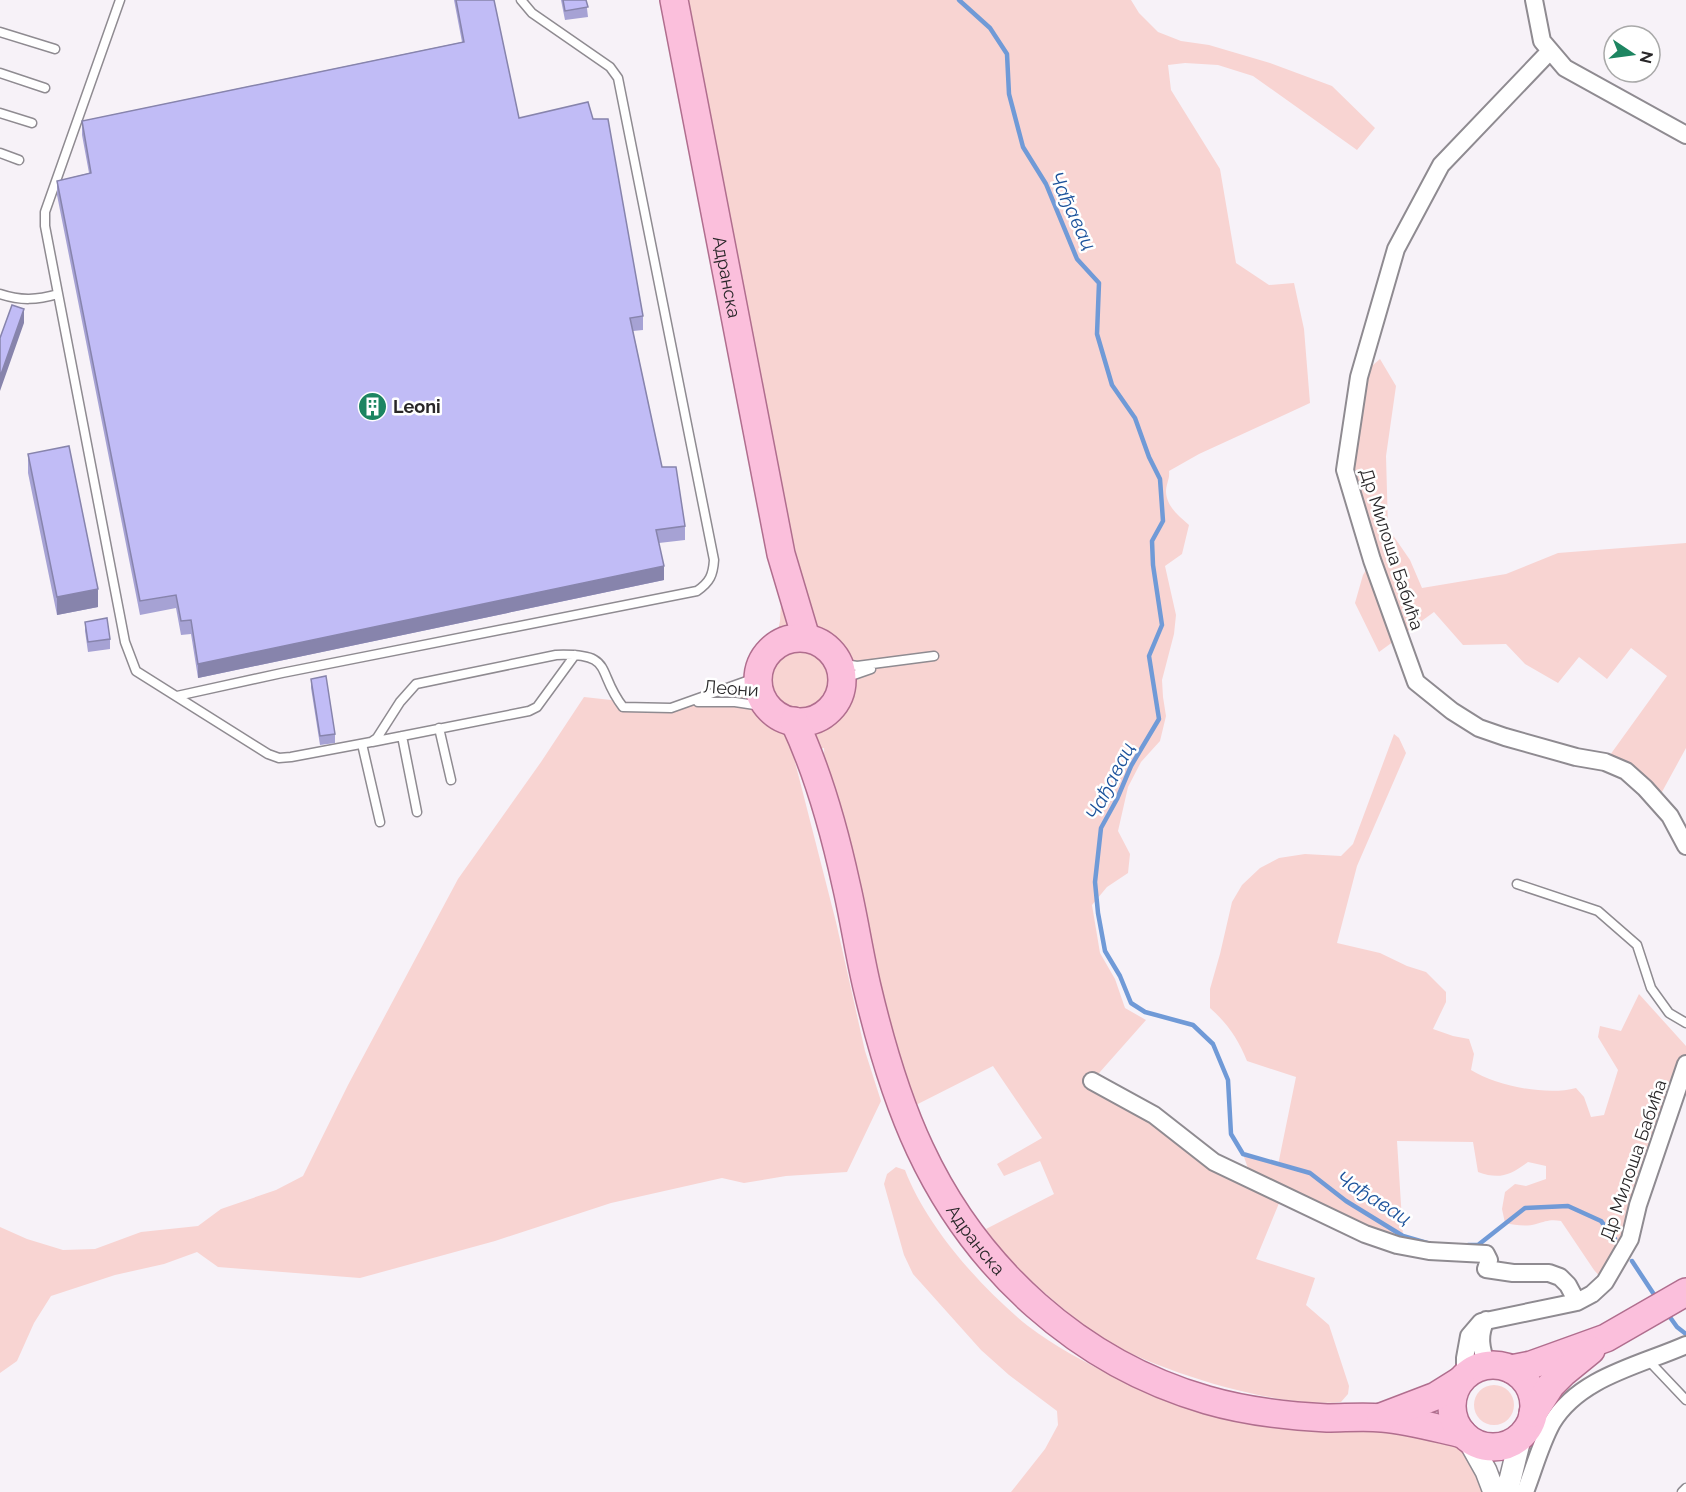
<svg xmlns="http://www.w3.org/2000/svg" width="1686" height="1492" viewBox="0 0 1686 1492" font-family="Raleway,sans-serif">
	<style>
		.green { fill: #f8d4d2 }
		.lines { fill: none; stroke-linecap: round; stroke-linejoin: round }
		.stream { stroke: #709ad7; stroke-width: 4.5 }
		.service-casing { stroke: #8f8b91; stroke-width: 11 }
		.minor-casing { stroke: #8f8b91; stroke-width: 20 }
		.tertiary-casing { stroke: #8f8b91; stroke-width: 24 }
		.primary-casing { stroke: #b06e8e; stroke-width: 30 }
		.service { stroke: #fff; stroke-width: 8 }
		.minor { stroke: #fff; stroke-width: 16 }
		.tertiary { stroke: #fff; stroke-width: 21 }
		.primary { stroke: #fbbfdc; stroke-width: 27 }
		.wall { fill: #a6a2d4 }
		.shaded-wall { fill: #8784ac }
		.building { fill: #c1bcf6; stroke: #8784ac; stroke-width: 1.5 }
		.labels { text-anchor: middle; dominant-baseline: central; stroke-width: 5; stroke-linejoin: round; paint-order: stroke }
		.street-label { font-size: 18px; fill: #292729; stroke: #fff }
		.poi-label { font-size: 18px; font-weight: bold; fill: #292729; stroke: #fff; text-anchor: start }
		.water-label { font-size: 20px; font-style: italic; fill: #1c529b; stroke: #fff }
	</style>
	<rect width="100%" height="100%" fill="#f7f2f8"/>
	<path class="green" d="M674,0H1131L1139,13L1158,32L1181,41L1209,45L1270,63L1332,86L1375,128L1357,150L1253,76L1218,65L1185,63L1168,65L1171,90L1220,169L1236,263L1269,285L1294,283L1304,329L1310,403L1199,454L1169,471C1170,479 1166,484 1166,492C1167,507 1178,515 1189,525L1182,554L1165,566L1176,615L1174,634L1162,680L1163,697L1166,716L1160,741L1141,762L1128,787L1118,831L1130,854L1128,873L1107,887L1092,905L1100,953L1115,979L1125,1008L1146,1020L1092,1081L1252,1180L1243,1154L1278,1165L1296,1077L1247,1061C1238,1039 1228,1024 1210,1008V989L1220,954L1232,902L1242,885L1260,868L1279,858L1305,854L1341,856L1353,844L1394,734L1399,738L1406,753L1357,866L1337,943L1380,953L1407,966L1426,972L1446,992V1002L1433,1029L1453,1036L1469,1039L1474,1054L1471,1070C1496,1086 1547,1096 1576,1088L1584,1097L1591,1117L1604,1115L1618,1070L1598,1037L1600,1026L1621,1031L1639,994L1686,1046V1064L1638,1205L1605,1282L1594,1270L1561,1221C1551,1219 1546,1221 1536,1224C1526,1227 1515,1225 1505,1223L1502,1209L1505,1192L1515,1184L1526,1186L1546,1179V1166L1528,1162C1510,1175 1500,1180 1478,1172L1473,1142L1397,1141L1403,1236L1397,1245L1282,1196L1256,1259L1315,1278L1306,1305L1329,1325L1349,1386L1348,1394L1341,1402C1277,1409 1157,1371 1101,1338C1093,1333 1084,1325 1076,1319C1044,1293 1009,1264 986,1229L1054,1194L1040,1161L1004,1176L997,1164L1042,1138L993,1066L904,1111L825,806L824,748L807,751L801,722C811,720 819,718 827,712C856,690 842,644 806,640C794,638 786,638 775,645L780,621L782,586Z
		M1380,359L1396,386L1386,456L1388,528L1410,560L1422,588L1506,574L1558,553L1686,543V748L1657,801L1605,762L1667,676L1631,648L1607,679L1579,657L1558,683L1525,664L1506,644L1463,645L1434,612L1379,652L1355,603L1363,575L1372,560L1345,470L1359,377Z
		M766 680a34 34 0 1 1 68 0a34 34 0 1 1-68 0Z
		M758,677C760,697 767,709 784,719L836,922L865,1051L881,1101L847,1172L786,1176L744,1183L722,1178L611,1203L495,1241L360,1278L218,1267L197,1252L164,1264L115,1275L51,1296L34,1323L17,1361L0,1373V1227L27,1239L63,1250L95,1249L141,1232L198,1226L221,1209L276,1190L303,1176L348,1085L458,879L541,762L584,697L674,707L702,702H735L730,688Z
		M896,1167L905,1170C926,1226 981,1288 1028,1326C1054,1346 1085,1362 1114,1377C1139,1390 1166,1403 1194,1409C1217,1413 1243,1413 1267,1415C1332,1422 1397,1426 1461,1440L1487,1492H1011L1045,1449L1058,1425L1057,1411L1009,1375L981,1350L913,1274L904,1255L884,1184L887,1174Z
		M1474 1405a20 20 0 1 1 40 0a20 20 0 1 1-40 0Z"/>
	<g class="lines">
		<path class="stream" d="M959,0L990,28L1007,54L1009,94L1023,147L1046,184L1077,259L1099,283L1097,334L1112,385L1135,418L1149,457L1160,479L1163,521L1152,541L1153,565L1162,625L1149,656L1159,719L1131,766L1117,799L1101,828L1095,882L1098,913L1105,951L1120,976L1131,1003L1145,1012L1193,1025L1213,1044L1228,1080L1231,1134L1243,1154L1310,1173L1346,1201L1403,1236L1427,1243
			M1468,1245H1478L1525,1208L1568,1206L1601,1221L1615,1239
			M1632,1261L1657,1299
			M1667,1313L1677,1327L1686,1334"/>
		<defs>
			<path id="service" d="M120,0L45,212V226L125,642L136,671L268,754L279,758L291,757L371,742L377,738L400,702L416,684L556,655C616,653 595,671 623,707L671,708L758,677
				M0,32L55,49
				M0,73L45,88
				M0,113L32,123
				M0,153L19,160
				M0,294C21,301 37,300 58,294
				M835,656L845,664L857,666L934,656
				M842,686L848,677L871,669
				M177,696L282,673L697,591C710,582 713,575 714,560L618,78L610,67L532,13L521,0
				M698,702H735L768,707
				M439,728L451,780
				M402,736L417,812
				M372,742L529,711L537,707L575,655
				M362,744L380,822
				M1517,884L1598,911L1637,945L1651,988L1669,1013L1686,1023
				M1649,1361L1686,1400
				M1682,1492L1686,1488"/>
			<path id="minor" d="M1534,0L1542,41L1565,68L1686,135
				M1550,51L1441,165L1396,249L1359,377L1345,470L1372,560L1416,682L1452,711L1479,728L1505,737L1576,757L1605,762L1626,771L1645,788L1670,816L1686,846
				M1092,1081L1154,1115L1214,1162L1365,1234L1397,1245L1429,1251L1486,1254L1489,1260L1486,1269L1513,1273H1549L1560,1277L1568,1285L1577,1302
				M1486,1320C1478,1336 1481,1349 1487,1365
				M1465,1375V1358L1469,1336L1481,1322L1577,1302L1592,1294L1605,1282L1630,1239L1638,1205L1686,1064
				M1525,1492C1534,1469 1540,1445 1552,1423C1579,1377 1641,1365 1686,1345"/>
			<path id="tertiary" d="M1468,1439L1486,1471L1494,1492
				M1507,1492L1521,1435"/>
			<g id="primary">
				<path id="s1" d="M674,0L781,554L806,638"/>
				<circle cx="800" cy="680" r="42"/>
				<path id="s2" d="M794,721C818,772 834,829 846,884C854,918 859,953 867,987C880,1042 896,1098 920,1149C976,1269 1079,1363 1207,1400C1245,1411 1286,1416 1327,1418C1345,1418 1364,1416 1382,1418C1409,1420 1436,1428 1463,1434"/>
				<circle cx="1493" cy="1406" r="41"/>
				<path d="M1511,1369L1531,1365L1606,1338L1686,1292"/>
				<path d="M1533,1413L1551,1385L1564,1372L1591,1350"/>
				<path d="M1381,1417L1436,1396L1460,1381"/>
			</g>
		</defs>
		<use href="#service" class="service-casing"/>
		<use href="#minor" class="minor-casing"/>
		<use href="#tertiary" class="tertiary-casing"/>
		<use href="#primary" class="primary-casing"/>
		<use href="#service" class="service"/>
		<use href="#minor" class="minor"/>
		<use href="#tertiary" class="tertiary"/>
		<use href="#primary" class="primary"/>
	</g>
	<path class="wall" d="M454,0H494L519,118L643,316V330L633,331L662,467L685,526V540L659,543L664,580L198,678L191,634L181,635L176,608L140,615L57,195V181L89,173L82,135V121L462,42Z
		M561,0H586L588,17L565,20Z
		M28,454L98,607L57,615L28,473Z
		M85,622L110,639V649L88,652L85,631Z
		M311,679L335,734V743L320,745L311,688Z"/>
	<path class="shaded-wall" d="M24,309V323L0,391V377Z
		M664,566V580L198,678V664Z
		M98,589V607L57,615V597Z"/>
	<path class="building" d="M456,0H494L519,118L588,102L593,119H608L643,316L630,318L662,467H676L685,526L656,530L664,566L198,664L191,620L181,621L176,595L140,601L57,181L91,173L82,121L464,42Z
		M563,0H586L588,7L565,11Z
		M12,305L24,309L0,377V338Z
		M69,446L98,589L57,597L28,454Z
		M107,618L110,639L88,642L85,622Z
		M326,676L335,734L320,736L311,679Z"/>
	<defs>
		<symbol id="building-disc" viewBox="-11 -11 22 22"><circle r="9.5" fill="#1d8561" stroke="#fff"/><path d="M-4-6H4V6H1V3H-1V6H-4ZM-2.5-4.3h1.7v1.8h-1.7ZM.8-4.3h1.7v1.8H.8ZM-2.5-1h1.7V.8h-1.7ZM.8-1h1.7V.8H.8Z" fill="#fff"/></symbol>
	</defs>
	<g fill-rule="evenodd">
		<use href="#building-disc" x="356" y="390" width="33" height="33"/>
	</g>
	<g class="labels">
		<g class="street-label">
			<text stroke="none"><textPath href="#s1" startOffset="282">Адранска</textPath></text>
			<text transform="translate(1392 549) rotate(72)">Др Милоша Бабића</text>
			<text transform="translate(731 688) rotate(4)">Леони</text>
			<text transform="translate(1633 1160) rotate(-71)">Др Милоша Бабића</text>
			<text stroke="none"><textPath href="#s2" startOffset="554">Адранска</textPath></text>
		</g>
		<g class="poi-label">
			<text x="393" y="406">Leoni</text>
		</g>
		<g class="water-label">
			<text transform="translate(1073 211) rotate(65)">Чађавац</text>
			<text transform="translate(1110 781) rotate(-63)">Чађавац</text>
			<text transform="translate(1374 1198) rotate(32)">Чађавац</text>
		</g>
	</g>
	<g transform="translate(1632 54) rotate(103)"><circle r="28" fill="#ffffff" stroke="#a9a9a9" stroke-width="1.5"/>
	<path d="M0-4.5L10 22L0 15L-10 22Z" fill="#1d8561"/>
	<text y="-9" font-size="16" font-weight="bold" text-anchor="middle" fill="#292729">N</text>
	</g>
</svg>
